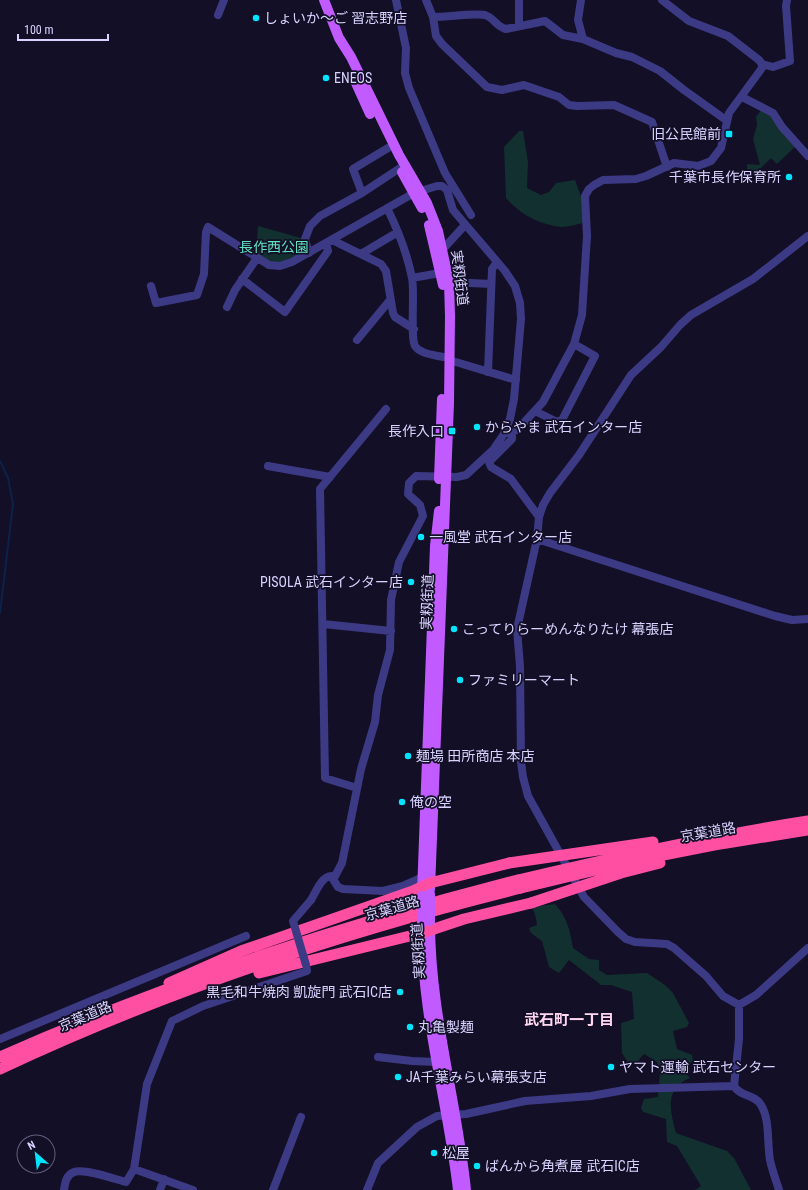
<svg xmlns="http://www.w3.org/2000/svg" width="808" height="1190" viewBox="0 0 808 1190" font-family="'Roboto Condensed','Noto Sans JP',sans-serif">
	<style>
		.green { fill: #12302f }
		.lines { fill: none; stroke-linecap: round; stroke-linejoin: round }
		.stream { stroke: #0c2248; stroke-width: 2 }
		.minor { stroke: #3d3a85; stroke-width: 8 }
		.major { stroke: #c25bff; stroke-width: 10 }
		.highway { stroke: #ff4fa3; stroke-width: 11 }
		.minor-bridge { stroke: #3d3a85; stroke-width: 8 }
		.major-bridge { stroke: #c25bff; stroke-width: 10 }
		.highway-bridge { stroke: #ff4fa3; stroke-width: 11 }
		.poi-dot { fill: #00e5ff; stroke: #130f26; stroke-width: 1.5 }
		.labels { text-anchor: middle; dominant-baseline: central; stroke-width: 3.5; stroke-linejoin: round; paint-order: stroke }
		.poi-label { font-size: 14px; fill: #d9d4ff; stroke: #130f26; text-anchor: start }
		.park-label { font-size: 14px; fill: #5fe0c0; stroke: #130f26 }
		.street-label { font-size: 14px; fill: #d9d4ff; stroke: #130f26 }
		.neighbourhood-label { font-size: 15px; font-weight: bold; fill: #ffd6f0; stroke: #130f26 }
	</style>
	<rect width="100%" height="100%" fill="#130f26"/>
	<path class="green" d="M761,110L772,116L796,146L777,164L771,158L747,182V164L760,165L753,139L757,125L756,117Z
		M519,131H523L528,162L527,188L541,195L549,192L556,183L575,180L582,199L584,223C577,224 569,227 562,227C539,225 520,214 506,198L504,147Z
		M258,226L301,238L303,251C289,267 273,264 256,255Z
		M555,904C567,917 570,930 573,948L589,959L599,960V970L607,975L647,973L665,985L673,993L689,1023L687,1027L673,1031L677,1049L692,1055L693,1061L683,1070L690,1078C664,1088 670,1111 676,1133L727,1151L734,1158L751,1190H695L701,1186L677,1146L667,1142L666,1119L643,1112L641,1108L644,1099L658,1097L660,1073L657,1062L644,1054L637,1062L629,1064L622,1053L621,1023L634,1019L632,992L611,985H601L569,960L559,973L549,967L542,941L531,933L529,928L537,925L536,918L532,907Z"/>
	<g class="lines">
		<path class="stream" d="M0,461L8,478L13,504L0,613"/>
		<path class="minor" d="M396,0L406,48L405,73L409,88L445,173L471,215
			M426,0L433,17L436,36L442,44L487,87L502,90L524,85L559,97L569,105L577,106L614,105L652,122L667,167
			M581,0L578,20L583,39L616,53L632,57L660,71L684,90L726,120
			M218,15L224,0
			M433,17C444,17 477,13 485,15C494,18 497,27 506,29L545,21L563,35L583,39
			M519,25V0
			M762,64L773,67L790,61L786,6L787,0
			M742,97L773,113L782,127L808,156
			M362,193L353,169L388,148
			M387,208C398,230 407,253 412,278C415,293 410,336 415,346C420,354 434,355 443,357
			M332,240L381,264L386,271L393,313L395,317L414,329
			M443,249L465,225
			M309,253L305,239L310,226L320,216L362,193L400,168
			M361,254L398,232
			M412,278L440,273
			M242,279L285,312L328,251L326,243
			M449,282L491,284
			M151,286L156,303L197,295L204,274L206,232L208,227L269,265L280,266L292,262L414,193L437,186H442L447,190L453,210L505,271L515,286L520,303L521,319L514,399L510,419L504,434L493,450L466,475L457,477L416,476L409,483L408,494L420,505L423,516L399,562L391,600L390,650L378,695L375,722L361,769L342,863L334,878
			M227,307L235,290L257,258
			M357,340L390,300
			M449,360L516,380
			M488,372L492,269L497,262
			M535,411L557,422L562,420L595,356L574,344
			M512,433V439L489,462L491,467L511,479L539,517
			M504,434L517,430L543,402L574,344L582,315L587,236L585,196L589,189L594,185L603,180L636,179L646,176L674,163L698,166L711,161L721,148L729,113L762,68V64L759,60L728,36L689,21L662,0
			M268,466L330,477
			M537,539L775,616L792,620L808,619
			M323,624L391,631
			M357,788L325,778L320,489L386,409
			M311,900C316,892 321,877 331,876L338,887L343,889L383,891L403,886L423,877
			M739,1005L756,995L808,948
			M0,1039L246,936
			M378,1057L412,1061L437,1062
			M134,1169L193,1190
			M64,1190C65,1183 66,1175 74,1172C84,1168 115,1179 126,1182L134,1169L147,1084L172,1021L203,1006L307,971L306,965
			M160,1190L164,1179
			M273,1190L301,1117
			M367,1190L378,1163L417,1127L437,1116L466,1114L525,1101L591,1096L630,1089L734,1086
			M779,1190C776,1180 772,1170 770,1160C767,1143 770,1119 761,1105C755,1094 740,1097 734,1086L739,1039V1005L723,996L706,976L674,948L667,944L635,942L626,939L618,932L584,897L528,796L523,777L521,762L520,666L517,629L537,539L539,517L543,505L550,493L579,455L631,375L661,347L680,325L691,315L753,279L808,236"/>
		<path class="major" d="M324,0L339,38L351,57L399,155L427,203L438,231L449,282L450,316L449,403L430,889
			M355,81L370,114
			M402,172L422,208
			M429,225L443,285
			M439,479L442,399
			M422,893L435,546L439,511
			M430,923C430,1013 457,1101 466,1190
			M422,925C421,1014 448,1102 458,1190"/>
		<path class="highway" d="M259,973L422,933L464,919L531,903
			M169,983L241,951L413,891L430,883L509,863
			M0,1057C167,983 342,925 518,880
			M0,1069C166,991 343,932 521,888"/>
		<path class="minor-bridge" d="M306,965L293,921L311,900"/>
		<path class="major-bridge" d="M430,921V894
			M422,923V896"/>
		<path class="highway-bridge" d="M509,863L653,842
			M518,880C615,857 710,836 808,821
			M521,888L633,861L714,845L808,830
			M531,903L621,873L660,863"/>
	</g>
	<g class="poi-dot">
		<circle cx="256" cy="18" r="4"/>
		<circle cx="326" cy="78" r="4"/>
		<rect x="725" y="130" width="8" height="8" rx="2"/>
		<circle cx="789" cy="177" r="4"/>
		<circle cx="477" cy="427" r="4"/>
		<rect x="448" y="427" width="8" height="8" rx="2"/>
		<circle cx="421" cy="537" r="4"/>
		<circle cx="411" cy="582" r="4"/>
		<circle cx="454" cy="629" r="4"/>
		<circle cx="460" cy="680" r="4"/>
		<circle cx="408" cy="756" r="4"/>
		<circle cx="402" cy="802" r="4"/>
		<circle cx="400" cy="992" r="4"/>
		<circle cx="410" cy="1027" r="4"/>
		<circle cx="611" cy="1067" r="4"/>
		<circle cx="398" cy="1077" r="4"/>
		<circle cx="434" cy="1153" r="4"/>
		<circle cx="477" cy="1166" r="4"/>
	</g>
	<g class="labels">
		<g class="poi-label">
			<text x="264" y="18">しょいか～ご 習志野店</text>
			<text x="334" y="78">ENEOS</text>
			<text x="721" y="134" text-anchor="end">旧公民館前</text>
			<text x="781" y="177" text-anchor="end">千葉市長作保育所</text>
			<text x="485" y="427">からやま 武石インター店</text>
			<text x="444" y="431" text-anchor="end">長作入口</text>
			<text x="429" y="537">一風堂 武石インター店</text>
			<text x="403" y="582" text-anchor="end">PISOLA 武石インター店</text>
			<text x="462" y="629">こってりらーめんなりたけ 幕張店</text>
			<text x="468" y="680">ファミリーマート</text>
			<text x="416" y="756">麺場 田所商店 本店</text>
			<text x="410" y="802">俺の空</text>
			<text x="392" y="992" text-anchor="end">黒毛和牛焼肉 凱旋門 武石IC店</text>
			<text x="418" y="1027">丸亀製麺</text>
			<text x="619" y="1067">ヤマト運輸 武石センター</text>
			<text x="406" y="1077">JA千葉みらい幕張支店</text>
			<text x="442" y="1153">松屋</text>
			<text x="485" y="1166">ばんから角煮屋 武石IC店</text>
		</g>
		<g class="park-label">
			<text x="274" y="247">長作西公園</text>
		</g>
		<g class="street-label">
			<text transform="translate(460 278) rotate(83)">実籾街道</text>
			<text transform="translate(427 602) rotate(-88)">実籾街道</text>
			<text transform="translate(708 832) rotate(-10)">京葉道路</text>
			<text transform="translate(392 908) rotate(-16)">京葉道路</text>
			<text transform="translate(418 951) rotate(-93)">実籾街道</text>
			<text transform="translate(85 1016) rotate(-23)">京葉道路</text>
		</g>
		<g class="neighbourhood-label">
			<text x="569" y="1020">武石町一丁目</text>
		</g>
	</g>
	<g transform="translate(36 1154) rotate(332)"><circle r="19" fill="#130f26" stroke="#625e7d"/>
	<path d="M0-3L7 15L0 10L-7 15Z" fill="#00e5ff"/>
	<text y="-6" font-size="11" font-weight="bold" text-anchor="middle" fill="#d9d4ff">N</text>
	</g>
	<path d="M18 34v6h90v-6" fill="none" stroke="#d9d4ff" stroke-width="2"/>
	<text x="24" y="34" font-size="12" fill="#d9d4ff" stroke="#130f26" stroke-width="3" paint-order="stroke">100 m</text>
</svg>
